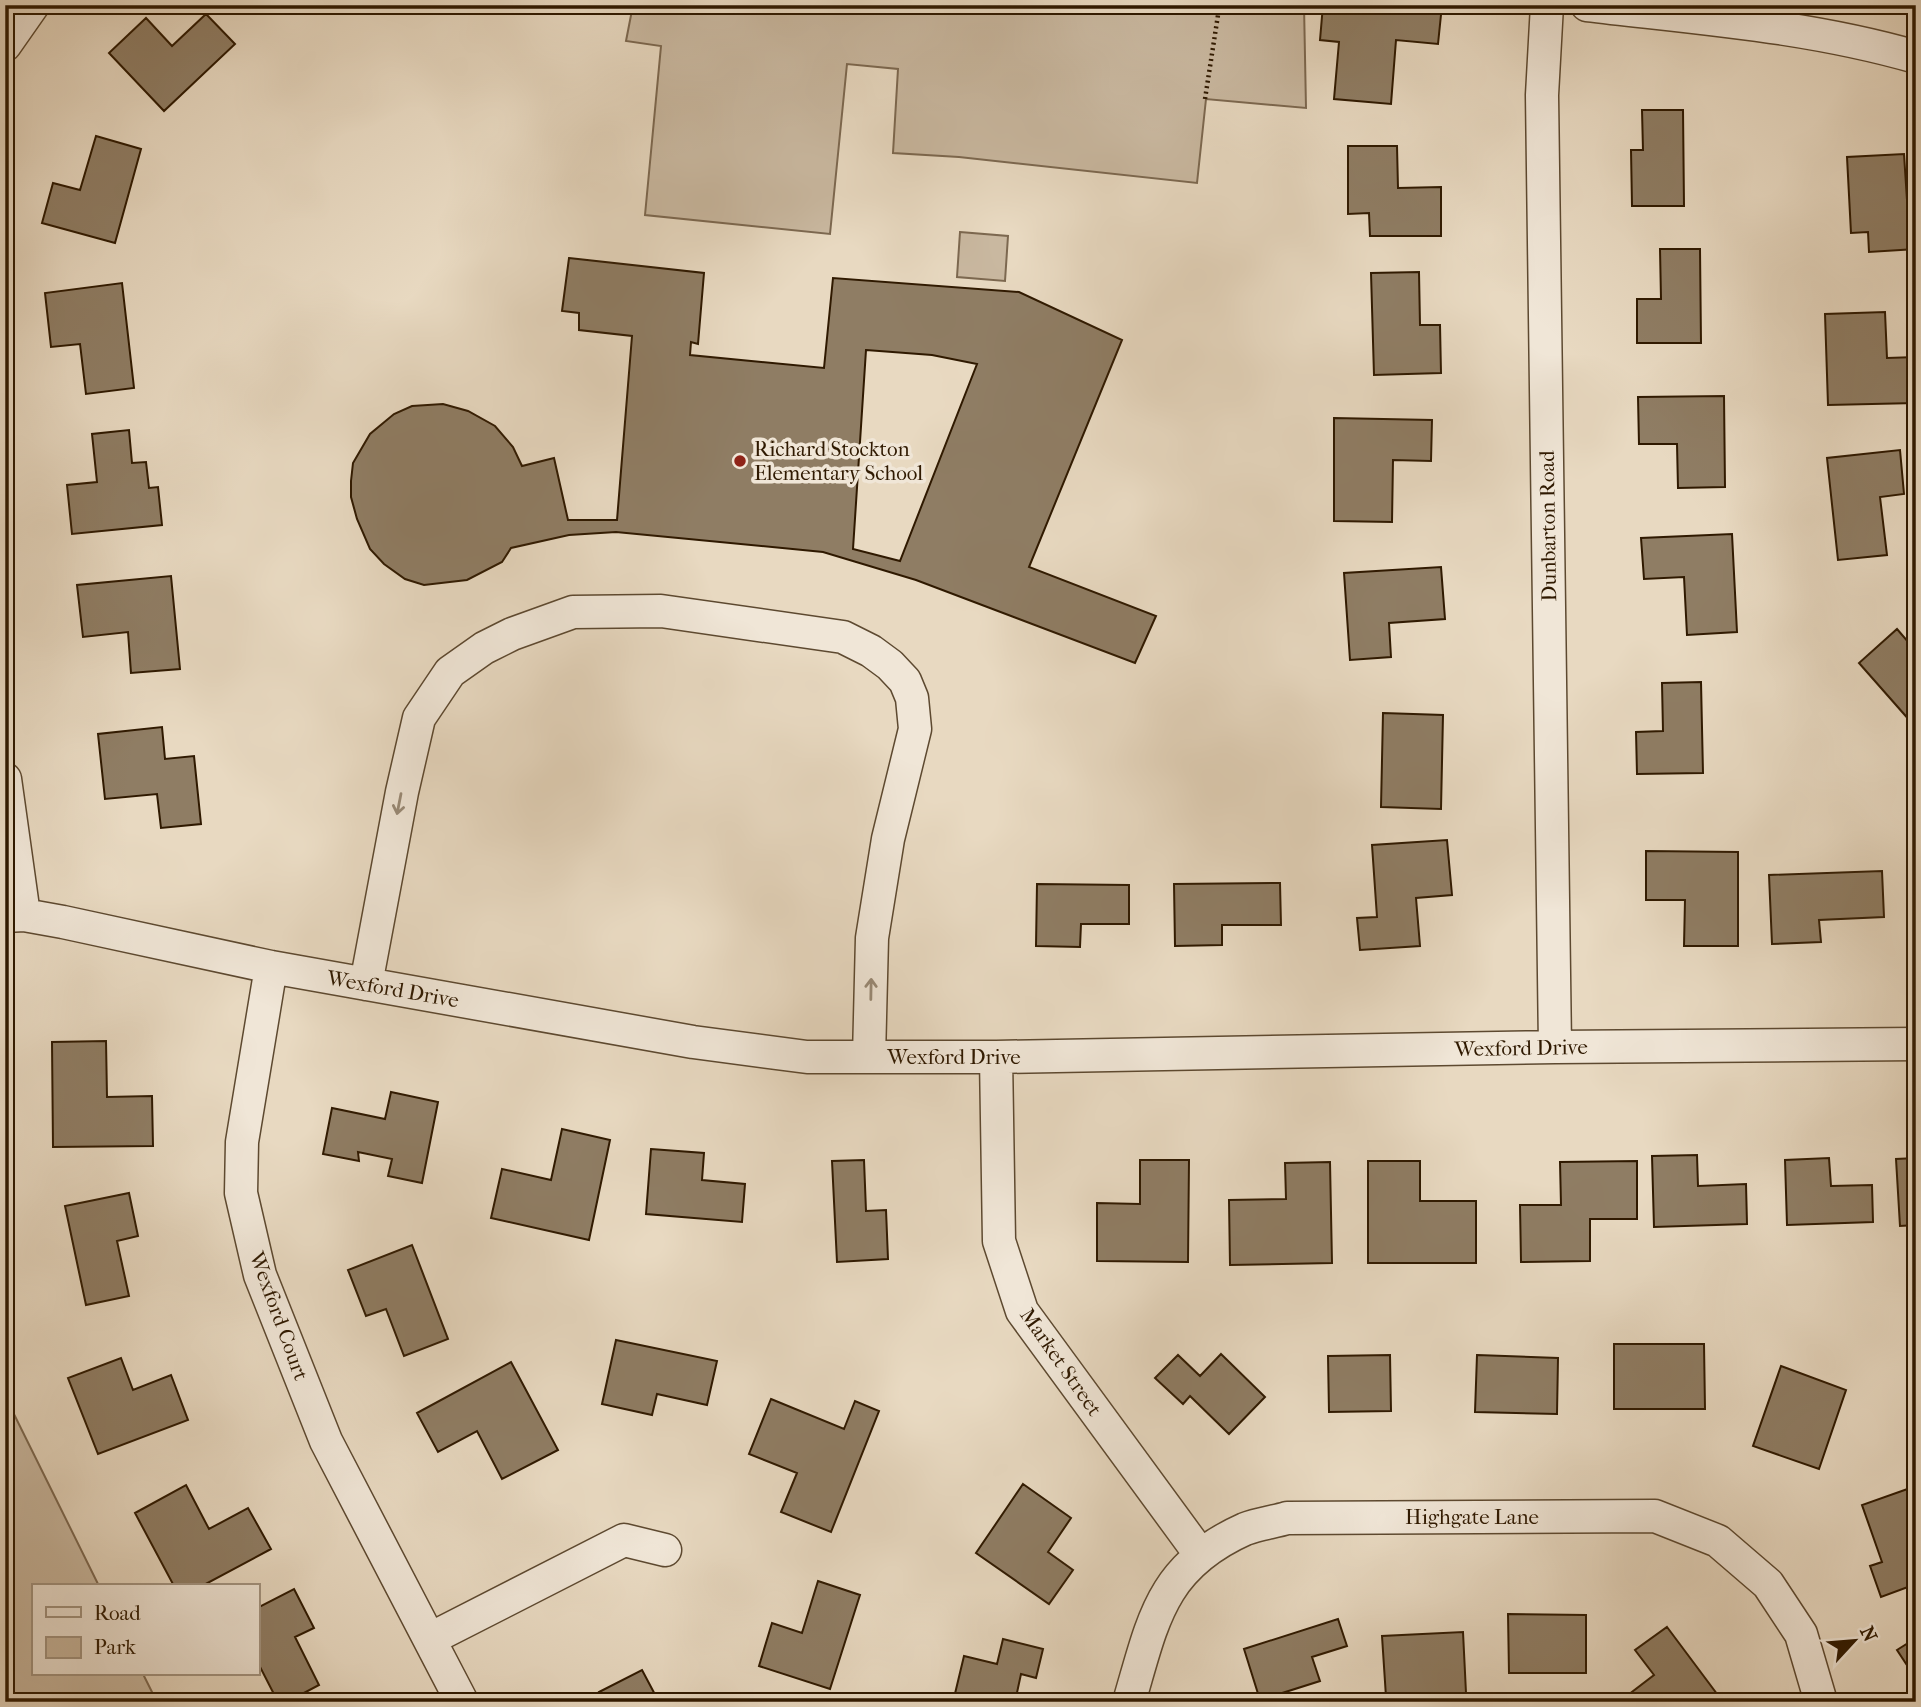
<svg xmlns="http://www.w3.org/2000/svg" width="1921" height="1707" viewBox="0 0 1921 1707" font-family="'IM FELL French Canon',serif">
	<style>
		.green { fill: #c9b8a0; stroke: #7c6850; stroke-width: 2 }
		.building { fill: #8f7d64; stroke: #2f1900; stroke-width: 2; fill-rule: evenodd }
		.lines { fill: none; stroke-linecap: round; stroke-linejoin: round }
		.street-casing { stroke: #5d4930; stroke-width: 35 }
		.path { stroke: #2f1900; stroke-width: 4.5; stroke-dasharray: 2 3.5; stroke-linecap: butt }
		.street { stroke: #f0e6d7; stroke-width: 32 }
		.oneway { stroke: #998a76 }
		.poi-dot { fill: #8f2418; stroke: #f0e6d7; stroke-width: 2.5 }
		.labels { text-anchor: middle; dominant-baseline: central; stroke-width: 7; stroke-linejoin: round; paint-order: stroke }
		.poi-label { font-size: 21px; fill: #2f1900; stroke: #f0e6d7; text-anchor: start }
		.street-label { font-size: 21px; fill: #2f1900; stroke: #f0e6d7 }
	</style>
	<rect width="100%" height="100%" fill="#e8d9c1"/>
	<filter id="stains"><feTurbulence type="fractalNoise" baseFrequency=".00286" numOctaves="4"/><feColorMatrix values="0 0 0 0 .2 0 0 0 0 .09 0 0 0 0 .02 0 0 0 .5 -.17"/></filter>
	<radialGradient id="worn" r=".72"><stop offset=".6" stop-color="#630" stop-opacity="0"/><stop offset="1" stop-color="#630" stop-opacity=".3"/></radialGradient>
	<path class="green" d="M633,5H1304L1306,108L1206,99L1197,183L959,157L893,153L898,69L847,64L830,234L645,215L661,46L626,41Z
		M960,232L1008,236L1005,281L957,277Z
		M5,1396L99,1586H33V1674H143L157,1702H19L5,1677Z"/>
	<path class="building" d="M1323,5H1442L1438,44L1396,40L1391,104L1334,99L1339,42L1320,40Z
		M206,14L235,44L164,111L109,53L146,18L172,46Z
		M1642,110H1683L1684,206H1632L1631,150H1643Z
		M96,136L141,149L115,243L42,223L53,183L80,190Z
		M1348,146H1397L1398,188L1441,187V236H1370L1369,213L1348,214Z
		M1904,154L1907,200H1916V249L1869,252L1868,232L1851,233L1847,157Z
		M1660,249H1700L1701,343H1637V299H1661Z
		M569,258L704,273L698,344L691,342L690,355L824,368L833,278L1019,292L1122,340L1029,567L1156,616L1135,663L916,580L823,552L616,532L569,535L511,548L502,562L467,580L424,585L405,579L384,564L370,549L357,519L351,497V481L353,463L370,434L394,414L412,406L443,404L468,411L495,426L513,447L522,466L554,458L568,520H617L632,336L579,330V313L562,311ZM866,350L932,355L977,364L900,561L853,549Z
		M1419,272L1420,325H1440L1441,373L1374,375L1371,273Z
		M122,283L134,388L86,394L80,344L51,347L45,293Z
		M1885,312L1887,358L1916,357V403L1828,405L1825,314Z
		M1724,396L1725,487L1678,488L1677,444H1639L1638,397Z
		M1334,418L1432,420L1431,461L1393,460L1392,522L1334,521Z
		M129,430L132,463L146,462L149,488L158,487L162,525L72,534L67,485L97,482L92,434Z
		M1900,450L1904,494L1880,497L1887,555L1838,560L1827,458Z
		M1732,534L1737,632L1687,635L1684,577L1644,579L1641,538Z
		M1441,567L1445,619L1389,623L1391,657L1350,660L1344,573Z
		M171,576L180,669L131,673L128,632L83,637L77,585Z
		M1897,629L1916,651V718L1911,722L1859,663Z
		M1701,682L1703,773L1637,774L1636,732L1663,731L1662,683Z
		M1383,713L1443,715L1441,809L1381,807Z
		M162,727L165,759L194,756L201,824L161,828L157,794L105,799L98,734Z
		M1447,840L1452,895L1416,898L1420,946L1360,950L1357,918L1377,917L1372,845Z
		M1646,851L1738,852V946H1684L1685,900H1646Z
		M1882,871L1884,917L1819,920L1821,942L1772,944L1769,875Z
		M1280,883L1281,925H1222V945L1175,946L1174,884Z
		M1037,884L1129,885V924H1081L1080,947L1036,946Z
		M106,1041L107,1097L152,1096L153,1146L53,1147L52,1042Z
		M391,1092L438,1102L422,1183L388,1176L392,1159L358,1152L359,1161L323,1154L332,1108L385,1119Z
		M562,1129L610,1140L589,1240L491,1218L502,1169L551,1180Z
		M651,1149L704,1153L702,1180L745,1184L742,1222L646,1214Z
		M1697,1155L1698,1186L1746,1184L1747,1224L1654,1227L1652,1156Z
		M1829,1158L1831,1186L1872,1185L1873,1222L1787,1225L1785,1160Z
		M1916,1158V1225L1900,1226L1896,1159Z
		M864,1160L866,1211L886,1210L888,1259L837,1262L832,1161Z
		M1140,1160H1189L1188,1262L1097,1261V1203L1140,1204Z
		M1368,1161H1420V1201H1476V1263H1368Z
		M1637,1161V1219H1590V1261L1521,1262L1520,1205H1561L1560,1162Z
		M1330,1162L1332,1263L1230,1265L1229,1200L1286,1199L1285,1163Z
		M129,1193L138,1236L117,1241L129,1296L86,1305L65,1206Z
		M412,1245L448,1339L404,1356L386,1309L366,1316L348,1270Z
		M616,1340L717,1361L707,1405L657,1394L652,1415L602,1404Z
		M1614,1344H1704L1705,1409H1614Z
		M1221,1354L1265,1397L1229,1434L1190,1396L1183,1404L1155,1378L1178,1355L1200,1376Z
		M1390,1355L1391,1411L1329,1412L1328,1356Z
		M1477,1355L1558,1358L1557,1414L1475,1412Z
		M121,1358L133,1390L171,1375L188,1420L98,1454L68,1378Z
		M511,1362L558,1450L502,1479L477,1431L438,1452L417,1413Z
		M1781,1366L1846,1390L1819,1469L1753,1446Z
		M771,1399L844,1429L855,1401L879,1411L831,1532L781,1512L797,1473L749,1454Z
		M1023,1484L1071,1518L1048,1552L1073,1570L1049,1604L976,1553Z
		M186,1485L209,1529L248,1508L271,1549L202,1586H174L135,1513Z
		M1916,1486V1550L1909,1552L1916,1569V1584L1881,1597L1870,1566L1882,1562L1862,1505Z
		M818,1581L860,1595L830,1689L759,1666L772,1623L802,1633Z
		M294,1589L314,1628L295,1637L319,1685L287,1702H278L257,1661V1608Z
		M1508,1614L1586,1615V1673H1509Z
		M1338,1619L1347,1646L1312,1657L1320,1681L1260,1700L1244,1649Z
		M1667,1627L1723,1702H1633L1628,1695L1654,1675L1635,1650Z
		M1463,1632L1466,1693L1386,1697L1382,1636Z
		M1916,1638V1679L1897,1650Z
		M1003,1639L1043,1649L1036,1678L1021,1674L1015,1702H953L964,1656L997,1664Z
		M642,1670L659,1702H604L599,1692Z"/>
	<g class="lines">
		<defs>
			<path id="street" d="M1547,5L1542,95L1555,1047
				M1587,5C1697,18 1809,26 1916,57
				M5,45L33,5
				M5,779L24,915
				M5,916L24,915L63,922L271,967L693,1042L807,1057H996L1555,1047L1916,1044
				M271,967L242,1142L241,1193L260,1275L326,1441L462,1702
				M366,984L402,792L419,718L450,672L484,648L512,634L573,612L661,611L843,637L871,651L890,665L905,681L912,698L915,729L888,839L872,938L869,1057
				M996,1057L999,1241L1022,1311L1200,1554
				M430,1639L624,1540L665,1550
				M1129,1702C1153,1621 1160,1567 1245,1529C1258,1524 1274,1522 1287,1518L1655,1516L1718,1541L1768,1584L1801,1634L1821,1702"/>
		</defs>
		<use href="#street" class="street-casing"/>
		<path class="path" d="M1205,99L1218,15L1230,5"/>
		<use href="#street" class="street"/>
	</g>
	<defs><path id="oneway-shaft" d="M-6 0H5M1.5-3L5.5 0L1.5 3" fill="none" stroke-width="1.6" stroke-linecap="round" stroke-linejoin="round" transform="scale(1.75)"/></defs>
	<g class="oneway">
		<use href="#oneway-shaft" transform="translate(399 804) rotate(101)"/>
		<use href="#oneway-shaft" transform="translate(871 989) rotate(-89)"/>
	</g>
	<circle class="poi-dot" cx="740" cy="461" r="7"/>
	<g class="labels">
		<g class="poi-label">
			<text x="754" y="449">Richard Stockton<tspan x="754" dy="24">Elementary School</tspan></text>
		</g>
		<g class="street-label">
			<text transform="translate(1548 526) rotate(-91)">Dunbarton Road</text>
			<text transform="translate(393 989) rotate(10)">Wexford Drive</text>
			<text transform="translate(1521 1048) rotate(-1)">Wexford Drive</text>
			<text x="954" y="1057">Wexford Drive</text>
			<text transform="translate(279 1316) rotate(70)">Wexford Court</text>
			<text transform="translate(1061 1362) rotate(55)">Market Street</text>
			<text x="1472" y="1517">Highgate Lane</text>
		</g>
	</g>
	<rect width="1921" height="1707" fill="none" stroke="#e8d9c1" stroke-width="28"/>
	<rect x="7" y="7" width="1907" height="1693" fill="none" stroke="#2f1900" stroke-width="3.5"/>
	<rect x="14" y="14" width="1893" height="1679" fill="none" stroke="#2f1900" stroke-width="2"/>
	<rect x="32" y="1584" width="228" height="91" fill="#f0e6d7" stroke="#a39481" stroke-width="2"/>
	<rect x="46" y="1607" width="35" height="10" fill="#f0e6d7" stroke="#a39481" stroke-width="2"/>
	<text x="94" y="1620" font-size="21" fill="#2f1900">Road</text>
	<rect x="46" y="1637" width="35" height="21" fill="#c9b8a0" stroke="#a39481" stroke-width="2"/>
	<text x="94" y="1654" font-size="21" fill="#2f1900">Park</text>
	<g transform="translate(1854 1641) rotate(64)" stroke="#f0e6d7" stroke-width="5" paint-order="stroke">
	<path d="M0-5L12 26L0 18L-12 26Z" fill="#2f1900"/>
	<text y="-10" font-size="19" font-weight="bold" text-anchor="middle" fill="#2f1900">N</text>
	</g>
	<rect width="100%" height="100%" filter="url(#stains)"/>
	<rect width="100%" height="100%" fill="url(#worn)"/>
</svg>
